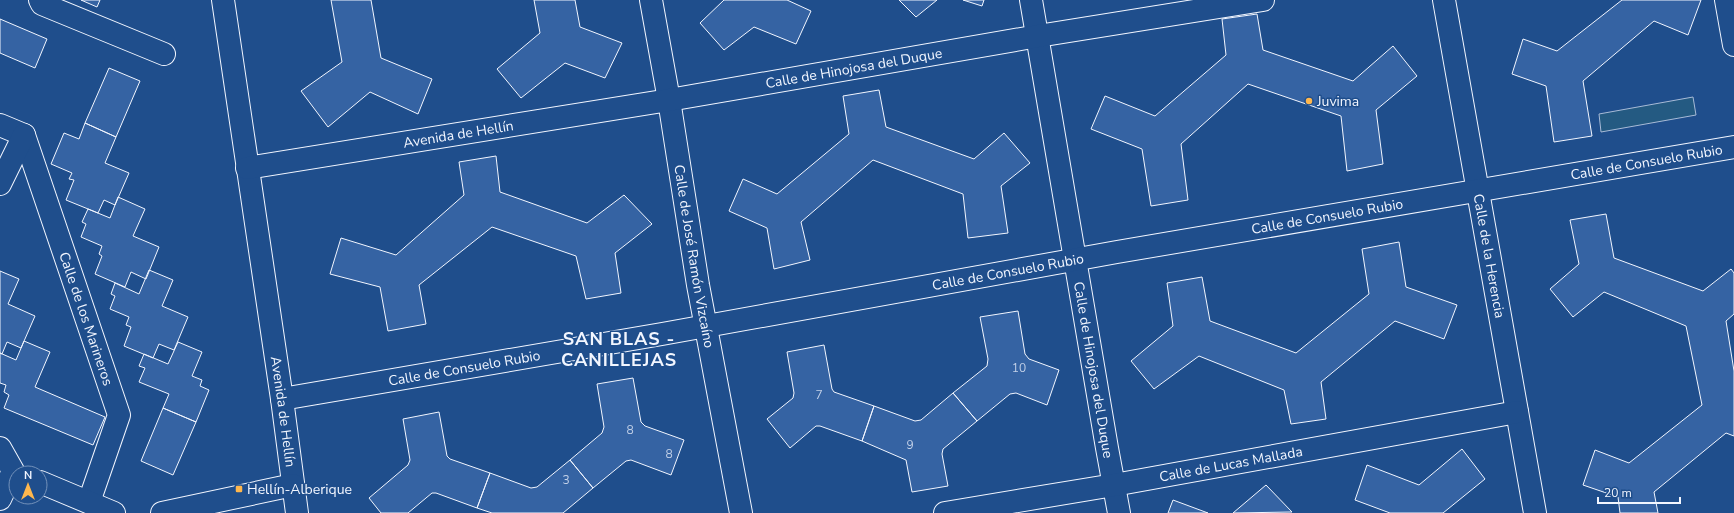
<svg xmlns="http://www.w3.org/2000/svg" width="1734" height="513" viewBox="0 0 1734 513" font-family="'Nunito Sans',sans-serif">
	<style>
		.green { fill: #245a82; stroke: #a8bbd7 }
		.building { fill: #3563a3; stroke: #f2f6ff }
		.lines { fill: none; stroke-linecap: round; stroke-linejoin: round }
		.street-casing { stroke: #f2f6ff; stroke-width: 24 }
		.street { stroke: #1f4e8c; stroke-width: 22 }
		.poi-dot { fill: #ffb74d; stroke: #1f4e8c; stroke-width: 1.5 }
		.labels { text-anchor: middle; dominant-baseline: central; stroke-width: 3; stroke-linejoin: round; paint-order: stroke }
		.number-label { font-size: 12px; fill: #c3d1e8 }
		.street-label { font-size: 14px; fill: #f2f6ff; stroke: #1f4e8c }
		.poi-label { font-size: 14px; fill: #f2f6ff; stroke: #1f4e8c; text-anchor: start }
		.district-label { font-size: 18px; font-weight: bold; letter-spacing: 1px; fill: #f2f6ff; stroke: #1f4e8c }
	</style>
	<rect width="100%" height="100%" fill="#1f4e8c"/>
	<path class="green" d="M1693,97L1696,115L1601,132L1599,114Z"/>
	<path class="building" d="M81,0H100L97,7Z
		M331,0H371L381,58L432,79L418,114L370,92L328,127L301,91L342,62Z
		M534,0H575L580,27L622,43L605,78L565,63L521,98L497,69L540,33Z
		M724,0H787L811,11L796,44L754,27L724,50L700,23Z
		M899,0H937L916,17Z
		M963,0H984L982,6Z
		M1622,0H1701L1688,35L1654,21L1583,81L1592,136L1554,142L1546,86L1512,74L1523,39L1557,51Z
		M1257,14L1263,50L1353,81L1393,46L1417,76L1376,110L1383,164L1347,171L1341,116L1248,84L1181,144L1188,200L1151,206L1142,149L1091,129L1105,96L1155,116L1226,55L1222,19Z
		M0,19L47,39L35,68L0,53Z
		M109,68L140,81L116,137L85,123Z
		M879,90L886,127L974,159L1004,133L1030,163L1001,186L1008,233L968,238L963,194L873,160L801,222L810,260L774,269L767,228L729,211L743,179L777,194L849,134L843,96Z
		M85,123L116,137L105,163L129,173L115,205L104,200L98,213L66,200L74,180L69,179L72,173L51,164L64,133L79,139Z
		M496,156L500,192L587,223L624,195L652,224L615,253L621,293L586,299L576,256L492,227L419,285L426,324L388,331L380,287L330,274L341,238L396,255L464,195L459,162Z
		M118,197L145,209L133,236L159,247L146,279L131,272L125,287L95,274L102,256L99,254L102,246L81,237L86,224L82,222L88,209L110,218Z
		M1606,214L1614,258L1703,291L1731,269L1734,273V314L1726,321L1734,371V436L1726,433L1654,492L1658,513H1620L1618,497L1583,485L1595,450L1629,463L1702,405L1686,326L1604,292L1573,317L1550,289L1579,264L1570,220Z
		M1399,242L1406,287L1457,305L1444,339L1395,321L1321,382L1326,419L1291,424L1284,390L1199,356L1154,389L1131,361L1173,326L1167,283L1202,277L1210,321L1296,353L1369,294L1362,249Z
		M149,270L173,280L162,306L188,317L174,350L159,344L153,358L124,346L131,327L126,325L129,317L110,309L115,296L111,294L115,283L139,294Z
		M0,271L19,279L8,304L35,316L21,348L7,342L2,354L0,353Z
		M1018,311L1025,354L1029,359L1059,370L1047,405L1016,393L1010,394L977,421L953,393L987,366L988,359L980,317Z
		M24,341L50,352L35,387L105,417L93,445L4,408L9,395L4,392L6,385L0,383V353L16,360Z
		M178,342L202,352L192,376L202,380L200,386L209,390L196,422L163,408L169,394L139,382L145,368L139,366L144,354L168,364Z
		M824,345L832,389L834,392L874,406L862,441L820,426H816L790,448L767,419L793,398L794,393L787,352Z
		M633,378L641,422L645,426L684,440L671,475L631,460L626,461L593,488L570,460L602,433L604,427L597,384Z
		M953,393L977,421L943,449L942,454L948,486L912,492L906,460L862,441L874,406L915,421L921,420Z
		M163,408L196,422L173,475L141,461Z
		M439,412L447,456L450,459L490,473L477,508L436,493H432L408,513H381L369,498L408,465L410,460L403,419Z
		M1462,449L1485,479L1443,513H1390L1355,500L1367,465L1419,485Z
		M570,460L593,488L563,513H492L477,508L490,473L531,488L537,487Z
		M1266,485L1292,512L1233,513Z
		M1173,500L1208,513H1168Z"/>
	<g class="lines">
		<defs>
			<g id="street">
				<path d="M40,0L42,4L164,54"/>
				<path id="s1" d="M223,0L282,399L297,513"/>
				<path id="s2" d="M651,0L669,100L698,285L741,513"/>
				<path id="s3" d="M1031,0L1107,448L1119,513"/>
				<path id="s4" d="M1444,0L1535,513"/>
				<path d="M1726,0L1734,45"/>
				<path id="s5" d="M0,125L24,135L119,415L89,502"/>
				<path id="s6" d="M247,168L669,100L1038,36L1263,0"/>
				<path d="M0,184L24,135"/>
				<path id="s7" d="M282,399L662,334L1117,252L1734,147"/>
				<path d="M0,448L13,471L0,499"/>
				<path d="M40,482L114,513"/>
				<path d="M162,513L293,485"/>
				<path id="s8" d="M945,513L1114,485L1517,412"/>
			</g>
		</defs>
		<use href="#street" class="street-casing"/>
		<use href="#street" class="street"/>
	</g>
	<g class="poi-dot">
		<circle cx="1309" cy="101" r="4"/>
		<rect x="235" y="485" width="8" height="8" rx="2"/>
	</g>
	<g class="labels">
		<g class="number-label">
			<text x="1019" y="368">10</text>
			<text x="819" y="395">7</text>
			<text x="630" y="430">8</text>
			<text x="910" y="445">9</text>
			<text x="669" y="454">8</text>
			<text x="566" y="480">3</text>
		</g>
		<g class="street-label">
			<text stroke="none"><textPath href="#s6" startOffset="615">Calle de Hinojosa del Duque</textPath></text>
			<text stroke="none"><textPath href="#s6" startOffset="214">Avenida de Hellín</textPath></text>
			<text stroke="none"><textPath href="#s7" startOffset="1385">Calle de Consuelo Rubio</textPath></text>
			<text stroke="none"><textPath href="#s7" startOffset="1061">Calle de Consuelo Rubio</textPath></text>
			<text stroke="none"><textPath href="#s4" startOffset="260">Calle de la Herencia</textPath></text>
			<text stroke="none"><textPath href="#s2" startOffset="260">Calle de José Ramón Vizcaíno</textPath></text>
			<text stroke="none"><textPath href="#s7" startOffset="737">Calle de Consuelo Rubio</textPath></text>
			<text stroke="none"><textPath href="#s5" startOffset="220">Calle de los Marineros</textPath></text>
			<text stroke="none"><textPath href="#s7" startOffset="185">Calle de Consuelo Rubio</textPath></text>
			<text stroke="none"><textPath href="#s3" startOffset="375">Calle de Hinojosa del Duque</textPath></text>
			<text stroke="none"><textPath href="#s1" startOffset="416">Avenida de Hellín</textPath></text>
			<text stroke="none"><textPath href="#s8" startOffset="290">Calle de Lucas Mallada</textPath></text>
		</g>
		<g class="poi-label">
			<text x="1317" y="101">Juvima</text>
			<text x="247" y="489">Hellín-Alberique</text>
		</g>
		<g class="district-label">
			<text x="619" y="339">SAN BLAS -<tspan x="619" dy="21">CANILLEJAS</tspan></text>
		</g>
	</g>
	<g transform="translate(28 485)"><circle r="19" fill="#1f4e8c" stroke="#7391ba"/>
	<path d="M0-3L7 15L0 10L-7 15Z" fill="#ffb74d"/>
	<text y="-6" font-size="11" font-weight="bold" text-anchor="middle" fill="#f2f6ff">N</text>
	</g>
	<path d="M1598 497v6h82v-6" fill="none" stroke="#f2f6ff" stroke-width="2"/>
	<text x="1604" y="497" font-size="12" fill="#f2f6ff" stroke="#1f4e8c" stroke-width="3" paint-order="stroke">20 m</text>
</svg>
